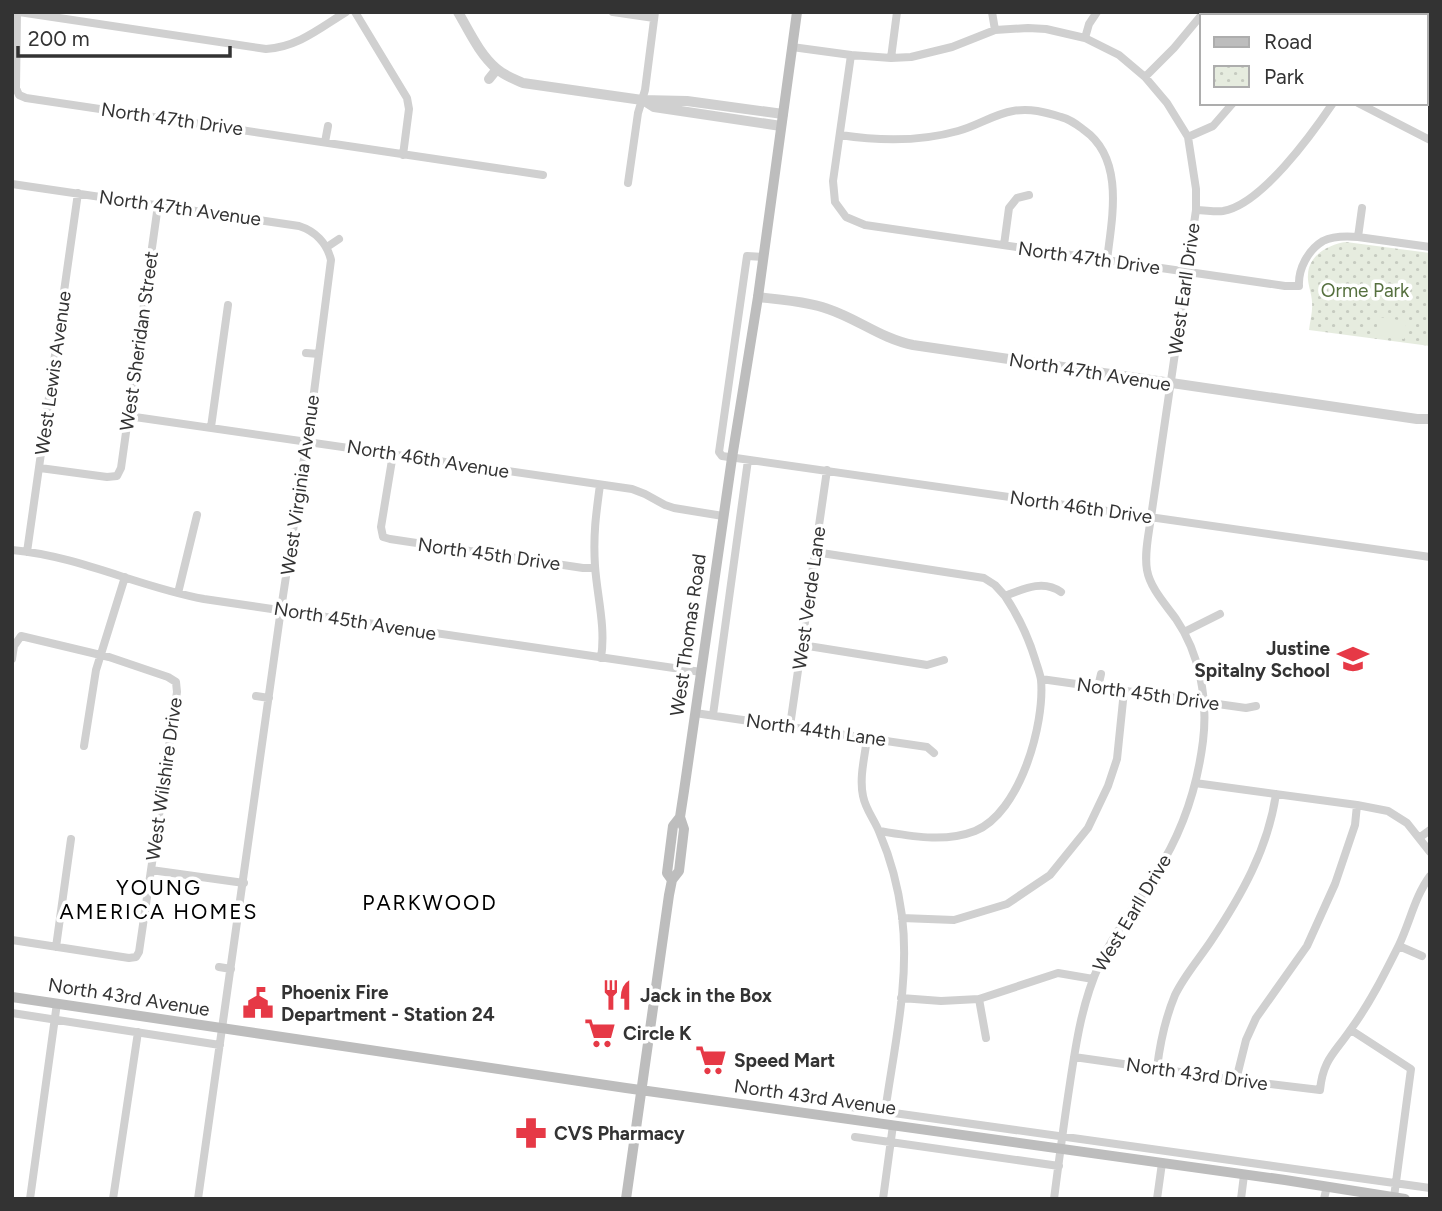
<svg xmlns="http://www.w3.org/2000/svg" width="1442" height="1211" viewBox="0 0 1442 1211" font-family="Figtree,sans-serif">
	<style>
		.park { fill: url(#park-dots) }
		.garden { fill: #e6ecdf }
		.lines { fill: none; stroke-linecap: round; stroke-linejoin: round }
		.minor { stroke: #d0d0d0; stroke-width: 8 }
		.tertiary { stroke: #d0d0d0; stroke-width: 10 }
		.secondary { stroke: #bdbdbd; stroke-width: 10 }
		.labels { text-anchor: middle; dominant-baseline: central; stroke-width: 7; stroke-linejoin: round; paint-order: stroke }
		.street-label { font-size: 19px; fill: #333; stroke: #fff }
		.park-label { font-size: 19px; fill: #56703f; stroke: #fff }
		.poi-label { font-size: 19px; font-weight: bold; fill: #333; stroke: #fff; text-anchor: start }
		.neighbourhood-label { font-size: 21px; letter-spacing: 2px; fill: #000; stroke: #fff }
	</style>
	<defs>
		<pattern id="park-dots" width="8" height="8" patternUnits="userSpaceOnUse" patternTransform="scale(1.75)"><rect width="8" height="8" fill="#e6ecdf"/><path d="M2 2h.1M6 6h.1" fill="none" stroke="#c6cbc0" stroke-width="1.8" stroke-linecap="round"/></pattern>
	</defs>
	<rect width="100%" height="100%" fill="#fff"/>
	<path class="park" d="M1346,242L1430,253V346L1309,330C1310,321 1313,311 1312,302C1312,294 1307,283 1308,275C1308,255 1330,244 1346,242Z"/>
	<path class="garden" d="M1378,317L1406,321L1404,339L1376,335Z"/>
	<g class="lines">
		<path class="minor" d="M17,12L16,88L19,95L26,98L543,175
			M19,12L266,49C298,47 320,28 346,12
			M355,12L407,98L409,109L403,155
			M613,12L654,18
			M992,12L995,30
			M1296,16L1298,12
			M1384,16L1385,12
			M1085,38L1089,24L1097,12
			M792,47L851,55L891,58L911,57L952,47L995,30L1028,28L1046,29L1085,38L1119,55L1145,77L1167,103L1188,137L1196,189V210L1151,517C1149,533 1144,553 1147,570C1150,588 1166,605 1176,619C1200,654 1208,700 1203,741C1197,789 1181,835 1155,875C1137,905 1114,932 1099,965C1082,1003 1076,1043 1070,1083C1064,1122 1059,1160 1054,1199
			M1426,48L1430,50
			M851,55L833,181L835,202L846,217L865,225L1285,286H1299C1298,269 1308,250 1323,241C1333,236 1346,236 1358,237L1430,247
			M891,58L897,12
			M1145,77L1174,48L1204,12
			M1358,103L1430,140
			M840,135C879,141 919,142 958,131C977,126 994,114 1013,111C1030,108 1045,112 1061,117C1070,119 1076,124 1084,130C1125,159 1112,218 1107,260
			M1188,137L1213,126L1233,103
			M325,142L328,126
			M628,183L638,113L645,90L655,12
			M12,184L299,226C315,231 327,243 331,260L313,400L281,609L198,1199
			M1196,210C1205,210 1215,212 1223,211C1261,205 1312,134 1333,103
			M1358,237L1362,208
			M1004,245L1009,208L1017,198L1029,195
			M327,247L339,239
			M764,257L747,256L719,452L722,456L1430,557
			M306,353L319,354
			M128,416L632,489L645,494L665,505L674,508L723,516
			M211,427L228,305
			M393,454L381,527L383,537L390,539L583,568H595
			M40,468L107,477L117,476L121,468L158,205
			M600,485C596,514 593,535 595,566C597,596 606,627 601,658
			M12,550C79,556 139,587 204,599L701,672
			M27,552L78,193
			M815,552L984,578L995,585L1005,596C1023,589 1043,579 1061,592
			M178,593L197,515
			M1184,632L1220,614
			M802,645L927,665L944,660
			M12,659L14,646L21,636L109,657L168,677L176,682L177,692L139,952L136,957L129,958L12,940
			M1041,679L1246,708L1256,706
			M1098,687L1101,674
			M256,696L269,698
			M695,713L927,747L934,753
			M713,715L748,460
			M790,726L827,470
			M867,738C865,756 859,777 863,796C866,811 875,820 880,834C892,862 898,886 902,916C910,980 894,1048 885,1112
			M84,746L96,670L125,577
			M1195,783L1357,805L1388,811L1407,823L1430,852
			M879,831C911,836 944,843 975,831C1020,813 1045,724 1041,680C1040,673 1037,666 1035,659C1028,636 1019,617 1005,596
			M1419,838L1430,830
			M151,870L244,883
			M902,918L954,920L1007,904L1050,875L1088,828L1108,786L1117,759L1124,691
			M1399,946L1422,956
			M56,947L71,839
			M219,967L231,969
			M901,998L941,1001L979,999L1058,973L1093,979
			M979,999L986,1038
			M12,1013L220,1045
			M1351,1030L1411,1069L1394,1197
			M1074,1057L1236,1080L1320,1090C1323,1059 1335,1053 1351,1029C1370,1003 1385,973 1399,945C1410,922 1415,896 1430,876
			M1157,1068C1160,1043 1165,1019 1175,995C1184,976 1199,959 1211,941C1241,896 1268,849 1276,794
			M1236,1080L1246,1040L1256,1018L1307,946L1335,884L1355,825L1357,805
			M844,1106L1430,1188
			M855,1137L1059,1166
			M30,1199L57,1003
			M113,1199L138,1032
			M883,1199L893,1125
			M1157,1199L1162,1163
			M1241,1199L1244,1175
			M1324,1199L1327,1186"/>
		<path class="tertiary" d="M458,12C469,31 480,55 497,69C505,76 514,79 523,83L642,100L687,101L783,114
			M489,79L497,69
			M643,100L654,107L781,126
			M758,297C781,300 806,301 828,309C858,319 882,339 913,345L1417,419H1430"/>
		<path class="secondary" d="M672,880L667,873L673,826L680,817
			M12,997L626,1088L1285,1180L1405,1199
			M626,1199L669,895L672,880L679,871L684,829L680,817L684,791L732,458L758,297L797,12"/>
	</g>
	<defs>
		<symbol id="school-bare" viewBox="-9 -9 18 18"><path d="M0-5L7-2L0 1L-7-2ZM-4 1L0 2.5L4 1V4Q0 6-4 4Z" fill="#e63946" stroke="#fff" stroke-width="2.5" paint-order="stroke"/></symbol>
		<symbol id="restaurant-bare" viewBox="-9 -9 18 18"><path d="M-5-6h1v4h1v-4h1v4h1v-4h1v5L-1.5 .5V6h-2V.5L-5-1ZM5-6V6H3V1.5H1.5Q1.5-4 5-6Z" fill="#e63946" stroke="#fff" stroke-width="2.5" paint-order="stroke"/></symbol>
		<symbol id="civic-bare" viewBox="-9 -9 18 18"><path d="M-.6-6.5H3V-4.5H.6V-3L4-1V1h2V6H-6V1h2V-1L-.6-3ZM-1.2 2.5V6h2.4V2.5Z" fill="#e63946" stroke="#fff" stroke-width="2.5" paint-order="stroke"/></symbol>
		<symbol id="supermarket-bare" viewBox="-9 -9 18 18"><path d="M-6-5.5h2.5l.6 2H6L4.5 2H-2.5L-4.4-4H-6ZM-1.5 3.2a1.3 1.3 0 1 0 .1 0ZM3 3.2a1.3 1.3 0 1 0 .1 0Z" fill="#e63946" stroke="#fff" stroke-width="2.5" paint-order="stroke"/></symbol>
		<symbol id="pharmacy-bare" viewBox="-9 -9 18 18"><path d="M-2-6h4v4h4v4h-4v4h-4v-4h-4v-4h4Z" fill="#e63946" stroke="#fff" stroke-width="2.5" paint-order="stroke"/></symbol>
	</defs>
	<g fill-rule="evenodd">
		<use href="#school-bare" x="1331" y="637" width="44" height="44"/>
		<use href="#restaurant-bare" x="595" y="973" width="44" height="44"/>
		<use href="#civic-bare" x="236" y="981" width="44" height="44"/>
		<use href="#supermarket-bare" x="578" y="1011" width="44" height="44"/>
		<use href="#supermarket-bare" x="689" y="1038" width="44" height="44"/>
		<use href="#pharmacy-bare" x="509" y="1111" width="44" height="44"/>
	</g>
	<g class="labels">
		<g class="street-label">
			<text transform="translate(172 119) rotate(8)">North 47th Drive</text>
			<text transform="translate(180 208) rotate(8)">North 47th Avenue</text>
			<text transform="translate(1089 258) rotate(8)">North 47th Drive</text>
			<text transform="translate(1184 289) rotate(-82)">West Earll Drive</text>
			<text transform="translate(139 341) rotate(-82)">West Sheridan Street</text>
			<text transform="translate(1090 372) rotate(9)">North 47th Avenue</text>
			<text transform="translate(53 373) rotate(-82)">West Lewis Avenue</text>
			<text transform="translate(428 459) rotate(9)">North 46th Avenue</text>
			<text transform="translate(300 485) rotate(-82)">West Virginia Avenue</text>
			<text transform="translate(1081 507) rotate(8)">North 46th Drive</text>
			<text transform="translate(489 554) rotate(8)">North 45th Drive</text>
			<text transform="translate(809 598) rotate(-82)">West Verde Lane</text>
			<text transform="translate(355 621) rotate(9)">North 45th Avenue</text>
			<text transform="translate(688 635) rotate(-82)">West Thomas Road</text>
			<text transform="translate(1148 694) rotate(8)">North 45th Drive</text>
			<text transform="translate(816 730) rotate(8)">North 44th Lane</text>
			<text transform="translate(164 779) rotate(-82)">West Wilshire Drive</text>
			<text transform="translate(1132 913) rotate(-59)">West Earll Drive</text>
			<text transform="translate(129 997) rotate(9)">North 43rd Avenue</text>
			<text transform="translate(1197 1074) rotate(8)">North 43rd Drive</text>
			<text transform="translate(815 1097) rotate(8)">North 43rd Avenue</text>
		</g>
		<g class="park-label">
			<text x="1365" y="290">Orme Park</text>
		</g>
		<g class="poi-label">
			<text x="1330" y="648" text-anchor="end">Justine<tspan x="1330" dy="22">Spitalny School</tspan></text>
			<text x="281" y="992">Phoenix Fire<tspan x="281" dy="22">Department - Station 24</tspan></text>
			<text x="640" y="995">Jack in the Box</text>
			<text x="623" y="1033">Circle K</text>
			<text x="734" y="1060">Speed Mart</text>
			<text x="554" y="1133">CVS Pharmacy</text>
		</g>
		<g class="neighbourhood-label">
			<text x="159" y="887">YOUNG<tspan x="159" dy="24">AMERICA HOMES</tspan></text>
			<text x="430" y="902">PARKWOOD</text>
		</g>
	</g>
	<rect width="1442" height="1211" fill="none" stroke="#333333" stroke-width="28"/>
	<rect x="1200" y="14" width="228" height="91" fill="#ffffff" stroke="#adadad" stroke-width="2"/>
	<rect x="1214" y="37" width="35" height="10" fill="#bdbdbd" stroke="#adadad" stroke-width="2"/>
	<text x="1264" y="49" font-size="21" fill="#333333">Road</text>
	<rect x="1214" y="66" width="35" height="21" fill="url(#park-dots)" stroke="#adadad" stroke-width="2"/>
	<text x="1264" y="84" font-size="21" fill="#333333">Park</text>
	<path d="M18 46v10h212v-10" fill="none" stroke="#333333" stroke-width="3.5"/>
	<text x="28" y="46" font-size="21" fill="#333333" stroke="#ffffff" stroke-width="5" paint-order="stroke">200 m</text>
</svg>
